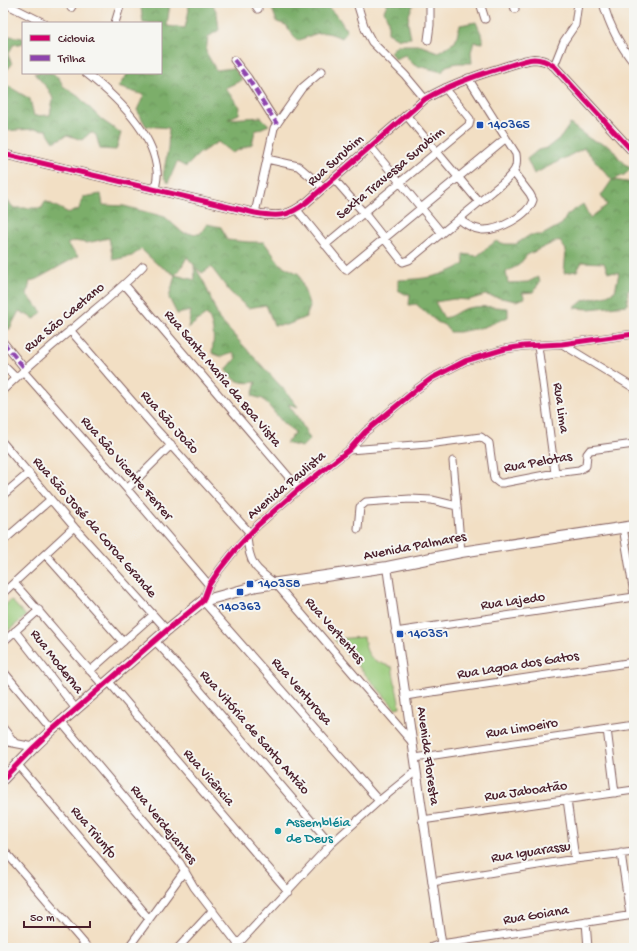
<svg xmlns="http://www.w3.org/2000/svg" width="637" height="951" viewBox="0 0 637 951" font-family="'Gochi Hand',sans-serif">
	<style>
		.green { fill: #9aca7a; stroke: #727452 }
		.forest { fill: url(#forest-crowns); stroke: #62664a; fill-rule: evenodd }
		.lines { fill: none; stroke-linecap: round; stroke-linejoin: round }
		.minor-casing { stroke: #856261; stroke-width: 9 }
		.tertiary-casing { stroke: #856261; stroke-width: 10 }
		.secondary-casing { stroke: #856261; stroke-width: 12 }
		.minor { stroke: #fff; stroke-width: 7 }
		.tertiary { stroke: #fff; stroke-width: 8 }
		.secondary { stroke: #fff; stroke-width: 10 }
		.quiet { stroke: #8e44ad; stroke-width: 4; stroke-dasharray: 8 4; stroke-linecap: butt }
		.cycleway-casing { stroke: #f6f6f2; stroke-width: 8 }
		.cycleway { stroke: #d6006c; stroke-width: 5 }
		.transit-dot { fill: #1a4fb4; stroke: #f6f6f2; stroke-width: 1.5 }
		.culture-dot { fill: #0f9aa8; stroke: #f6f6f2; stroke-width: 1.5 }
		.labels { text-anchor: middle; dominant-baseline: central; stroke-width: 4; stroke-linejoin: round; paint-order: stroke }
		.transit-label { font-size: 14px; fill: #164399; stroke: #f6f6f2; text-anchor: start }
		.street-label { font-size: 14px; fill: #4a1f2b; stroke: #f6f6f2 }
		.culture-label { font-size: 14px; fill: #0d838f; stroke: #f6f6f2; text-anchor: start }
	</style>
	<defs>
		<pattern id="forest-crowns" width="20" height="18" patternUnits="userSpaceOnUse"><rect width="20" height="18" fill="#7bae6a"/><path d="M2 6a3 3 0 1 1 6 0M12 15a3 3 0 1 1 6 0" fill="none" stroke="#678d57"/></pattern>
	</defs>
	<rect width="100%" height="100%" fill="#f6f6f2"/>
	<filter id="ink" filterUnits="userSpaceOnUse"><feTurbulence type="fractalNoise" baseFrequency=".025" numOctaves="2"/><feDisplacementMap in="SourceGraphic" scale="8" xChannelSelector="R" yChannelSelector="G"/><feConvolveMatrix kernelMatrix="1 2 1 2 8 2 1 2 1" color-interpolation-filters="sRGB"/></filter>
	<filter id="wash" filterUnits="userSpaceOnUse"><feTurbulence type="fractalNoise" baseFrequency=".012" numOctaves="4" result="noise"/><feDisplacementMap in="SourceGraphic" scale="16" xChannelSelector="R" yChannelSelector="G"/><feGaussianBlur stdDeviation="0.9" result="paint"/><feColorMatrix in="noise" values="0 0 0 0 0 0 0 0 0 0 0 0 0 0 0 0 0 1.4 0 .05"/><feComposite in="paint" operator="in"/></filter>
	<g filter="url(#wash)">
		<rect width="100%" height="100%" fill="#f2dfc4"/>
		<path class="green" d="M11,600L26,616L3,635V607Z
			M364,637C366,659 374,661 392,667L400,707L395,708L334,639Z"/>
		<path class="forest" d="M142,3H170L167,26L185,28L189,10L188,3H212L217,13L219,30L208,37L206,52L216,70L234,68L242,80L225,88L240,107L239,114L228,119L261,117L269,125L255,131L252,144L232,153L218,142L200,153L186,167L177,162L168,183L163,176L168,149L169,128L146,126L137,110L144,95L118,87L128,73H161V23H143L141,7Z
			M270,3H324L338,17L347,31L341,38C321,28 316,34 297,41L286,25L277,22Z
			M385,3H411L413,6C406,18 408,24 411,38L399,39L388,33V20L384,11L387,4Z
			M476,22L483,38V43L474,42L471,52L472,63H457L446,66L442,72L414,65L405,55L395,59L390,52L397,45H419L438,52L455,42L460,25Z
			M3,35L23,38V43L13,45L8,55L12,64L3,75Z
			M34,73H51L59,78L63,86L79,97L102,120L121,133L116,150L100,149L96,135L91,132L82,140L67,135L54,142L46,130L34,129L3,131V101L4,100L3,99V83L30,99L34,116L50,115L53,99L49,90Z
			M570,124L590,139L610,146L619,158L631,169L624,175L613,180L634,183V289L628,290L627,305L589,309L574,308L584,300L607,295L615,291L619,273L608,272L604,263L582,262L577,271L564,273L566,250L559,240L527,255L519,265L506,272L508,283L528,282L538,277L540,282L533,292L522,293L525,298L516,301L485,295L469,300L454,299L435,302L444,318C454,316 456,312 464,309C477,305 494,307 508,308V317L484,327L459,332H450L444,325L437,322L416,304L409,305L410,294H405L398,290V280C424,279 442,277 464,264L463,254L477,256L496,241L505,244H516L530,235H542L562,224L567,215L583,204L590,218L607,205L601,196L612,180L584,148L534,174L527,159L538,150L547,148L561,137Z
			M101,194L103,205L124,206L165,217L183,233L200,234L207,224L221,227L227,240L249,242H264L281,265L299,274L310,307L306,317L287,325H274L266,305L248,308L230,292L211,267L202,273L195,267L205,284L219,319L287,393L298,407L288,404L300,421L310,439L302,447L286,443L295,432L284,424L263,399L252,396L256,382C241,384 235,382 226,370L236,358L233,352L222,357L212,353C214,339 215,328 207,314L188,328L191,311L177,314L169,298L175,275L157,264L141,249L132,256L113,260L109,238L87,243L74,241L67,244L78,256L37,279L30,281L27,295L42,312L35,319L19,311L9,330L3,321V196L14,208H42L45,201L69,213L79,209L83,197ZM187,257L194,265L195,280L175,275L181,268Z"/>
	</g>
	<g filter="url(#ink)">
		<g class="lines">
			<defs>
				<path id="minor" d="M8,3L10,6L44,23
					M254,3L258,9
					M357,3L365,29L372,42L405,75L425,99
					M480,3L485,19
					M513,3L515,9
					M603,3C609,24 620,46 634,63
					M71,8L74,3
					M115,23L121,3
					M428,40L430,25V3
					M234,60L248,78L277,124
					M554,66L564,41L575,25L578,3
					M86,73C114,95 154,132 157,171C158,177 156,183 155,189
					M406,115L479,202
					M370,146L441,232
					M267,159L298,166L324,188
					M334,179L364,213L401,260L403,262L409,260L505,181C515,171 518,168 516,154L468,78
					M297,210L346,270L506,138
					M255,213L274,128L302,88L322,71
					M459,219C465,224 474,229 482,230C498,231 528,216 533,200L530,194L514,173
					M325,245L469,125L470,120V119L445,88
					M125,285L299,489
					M70,330L156,429L250,533
					M3,342L25,369
					M562,344L634,388
					M538,346L555,473
					M3,365L16,378
					M23,371L127,489L209,585
					M3,390C25,369 48,349 72,329C96,308 121,289 143,266
					M3,443L74,527L167,630
					M349,450L428,444L481,437L489,443L494,479L499,483H503L555,473L579,470L586,466L587,454L590,450L634,444
					M453,461L461,552
					M127,489L171,445
					M3,495L29,473
					M623,527L634,594
					M358,529L360,507L366,502L410,499L432,500L457,506
					M247,536C249,564 255,569 276,584L411,741
					M3,541L50,500
					M46,555L123,642
					M14,583C45,617 73,653 104,686
					M3,593L74,527
					M15,631L76,709
					M395,632L634,597
					M155,641L191,680L331,844
					M3,642L39,610
					M3,671L52,730
					M90,671L153,615
					M109,682L288,891
					M405,696L634,662
					M61,722L180,863L194,887L238,944L236,948
					M3,728L14,742
					M607,729L615,793
					M3,741L34,747
					M415,758L634,725
					M18,765L149,919
					M567,799L575,859
					M379,801L203,601L209,585L220,569L235,550L258,525L299,489L349,450L365,432L417,389L432,378L465,361L505,349L524,346L562,344L634,334
					M422,820L634,790
					M3,849L88,948
					M621,853L630,915
					M432,882L575,859L634,852
					M586,922L588,948
					M3,944L6,948
					M238,944L331,844L379,801L416,771
					M128,948L185,870
					M178,948L213,910
					M429,948L441,944L634,915"/>
				<path id="tertiary" d="M3,154L255,213C278,217 288,217 307,202L425,99C449,85 474,76 501,68C512,65 523,60 534,59C542,59 548,62 554,66L634,153
					M387,567L442,948"/>
				<path id="secondary" d="M3,779L34,747L52,730L167,630L203,601L257,586L387,567L461,552L634,526"/>
			</defs>
			<use href="#minor" class="minor-casing"/>
			<use href="#tertiary" class="tertiary-casing"/>
			<use href="#secondary" class="secondary-casing"/>
			<use href="#minor" class="minor"/>
			<use href="#tertiary" class="tertiary"/>
			<use href="#secondary" class="secondary"/>
			<path class="quiet" d="M234,60L248,78L277,124
				M3,342L25,369"/>
			<defs>
				<path id="cycleway" d="M3,154L255,213C278,217 288,217 307,202L425,99C449,85 474,76 501,68C512,65 523,60 534,59C542,59 548,62 554,66L634,153
					M3,779L34,747L52,730L167,630L203,601L209,585L220,569L235,550L258,525L299,489L349,450L365,432L417,389L432,378L465,361L505,349L524,346L562,344L634,334"/>
			</defs>
			<use href="#cycleway" class="cycleway-casing"/>
			<use href="#cycleway" class="cycleway"/>
		</g>
	</g>
	<g class="transit-dot">
		<rect x="476" y="121" width="8" height="8" rx="2"/>
		<rect x="246" y="580" width="8" height="8" rx="2"/>
		<rect x="236" y="588" width="8" height="8" rx="2"/>
		<rect x="396" y="630" width="8" height="8" rx="2"/>
	</g>
	<circle class="culture-dot" cx="278" cy="831" r="4"/>
	<g class="labels">
		<g class="transit-label">
			<text x="488" y="125">140365</text>
			<text x="258" y="584">140358</text>
			<text x="240" y="607" text-anchor="middle">140363</text>
			<text x="408" y="634">140351</text>
		</g>
		<g class="street-label">
			<text transform="translate(336 161) rotate(-42)">Rua Surubim</text>
			<text transform="translate(391 174) rotate(-40)">Sexta Travessa Surubim</text>
			<text transform="translate(65 318) rotate(-40)">Rua São Caetano</text>
			<text transform="translate(222 379) rotate(50)">Rua Santa Maria da Boa Vista</text>
			<text transform="translate(560 408) rotate(82)">Rua Lima</text>
			<text transform="translate(169 423) rotate(48)">Rua São João</text>
			<text transform="translate(538 463) rotate(-10)">Rua Pelotas</text>
			<text transform="translate(126 469) rotate(49)">Rua Sâo Vicente Ferrer</text>
			<text transform="translate(287 486) rotate(-40)">Avenida Paulista</text>
			<text transform="translate(94 528) rotate(49)">Rua São José da Coroa Grande</text>
			<text transform="translate(415 547) rotate(-11)">Avenida Palmares</text>
			<text transform="translate(513 602) rotate(-8)">Rua Lajedo</text>
			<text transform="translate(334 631) rotate(49)">Rua Vertentes</text>
			<text transform="translate(56 662) rotate(52)">Rua Moderna</text>
			<text transform="translate(518 666) rotate(-9)">Rua Lagoa dos Gatos</text>
			<text transform="translate(301 692) rotate(49)">Rua Venturosa</text>
			<text transform="translate(522 729) rotate(-9)">Rua Limoeiro</text>
			<text transform="translate(254 733) rotate(49)">Rua Vitória de Santo Antão</text>
			<text transform="translate(427 756) rotate(82)">Avenida Floresta</text>
			<text transform="translate(208 778) rotate(49)">Rua Vicência</text>
			<text transform="translate(526 792) rotate(-8)">Rua Jaboatão</text>
			<text transform="translate(163 825) rotate(51)">Rua Verdejantes</text>
			<text transform="translate(93 833) rotate(50)">Rua Triunfo</text>
			<text transform="translate(531 853) rotate(-9)">Rua Iguarassu</text>
			<text transform="translate(536 916) rotate(-9)">Rua Goiana</text>
		</g>
		<g class="culture-label">
			<text x="286" y="823">Assembléia<tspan x="286" dy="16">de Deus</tspan></text>
		</g>
	</g>
	<rect width="637" height="951" fill="none" stroke="#f6f6f2" stroke-width="16"/>
	<rect x="22" y="22" width="140" height="52" fill="#f6f6f2" stroke="#b1a0a2"/>
	<rect x="30" y="35" width="20" height="6" fill="#d6006c" stroke="#b1a0a2"/>
	<text x="58" y="42" font-size="12" fill="#4a1f2b">Ciclovia</text>
	<rect x="30" y="55" width="20" height="6" fill="#8e44ad" stroke="#b1a0a2"/>
	<text x="58" y="62" font-size="12" fill="#4a1f2b">Trilha</text>
	<path d="M24 921v6h66v-6" fill="none" stroke="#4a1f2b" stroke-width="2"/>
	<text x="30" y="921" font-size="12" fill="#4a1f2b" stroke="#f6f6f2" stroke-width="3" paint-order="stroke">50 m</text>
</svg>
